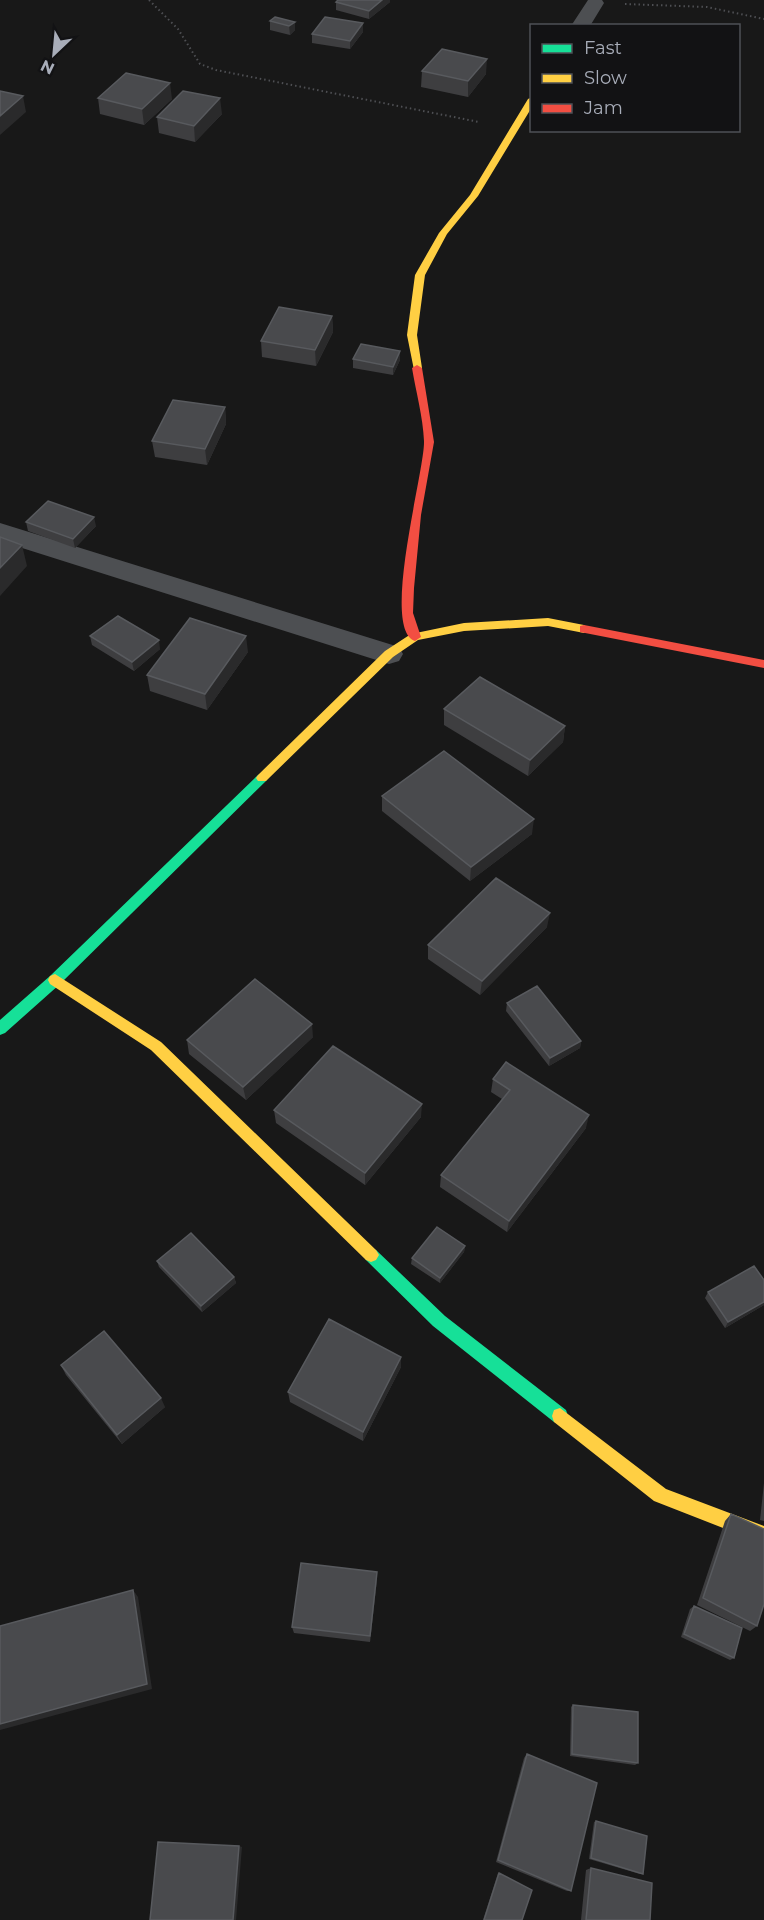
<svg xmlns="http://www.w3.org/2000/svg" width="764" height="1920" viewBox="0 0 764 1920" font-family="Montserrat,sans-serif">
	<style>
		.lines { fill: none; stroke-linecap: round; stroke-linejoin: round }
		.path { stroke: #4e4f53; stroke-width: 2; stroke-dasharray: 1.5 3; stroke-linecap: butt }
		.street { fill: #4d4f52; fill-rule: evenodd }
		.fast { fill: #16e098; fill-rule: evenodd }
		.slow { fill: #ffcf43; fill-rule: evenodd }
		.jam { fill: #f24e42; fill-rule: evenodd }
		.wall { fill: #3e3e40 }
		.shaded-wall { fill: #2a2a2b }
		.building { fill: #494a4d; stroke: #585a5e; stroke-width: 1.5 }
	</style>
	<rect width="100%" height="100%" fill="#181818"/>
	<g class="lines">
		<path class="path" d="M149,0L178,29L200,64L216,70L479,122
			M625,4L707,7L764,19"/>
		<path class="street" d="M588,0H602L604,3L590,26H571Z
			M0,523L399,647L403,654L399,661L389,664L0,541Z"/>
		<path class="fast" d="M262,773L266,775L268,778L266,781L60,984L5,1033L0,1035V1020L50,976L258,775Z
			M371,1248L376,1250L445,1316L566,1410L568,1416L566,1422L560,1424L554,1422L433,1326L366,1260L363,1255L366,1250Z"/>
		<path class="slow" d="M532,97V107L478,196L447,234L425,275L417,335L422,368L414,370L407,335L415,275L439,233L470,195L528,99Z
			M548,618L584,625L590,629L584,633L548,626L464,631L418,640L393,657L266,781H258L256,778L258,775L385,651L411,634L464,623Z
			M55,974L161,1042L376,1250L379,1255L376,1260L371,1262L366,1260L151,1050L50,984L48,980L50,976Z
			M560,1408L666,1489L764,1526V1544L654,1501L554,1422L552,1416L554,1410Z"/>
		<path class="jam" d="M417,365L422,368L434,442L421,515L414,588L413,613L421,637L415,641C380,629 425,471 424,441C423,417 416,392 412,368Z
			M584,625L764,660V668L580,632V626Z"/>
	</g>
	<path class="wall" d="M336,2H390L369,19L336,10Z
		M275,17L295,30L290,35L270,30V21Z
		M363,32L350,49L312,43V34Z
		M422,71L486,74L468,97L421,87Z
		M98,98L172,99L144,125L100,114Z
		M222,114L195,142L159,133L157,117Z
		M332,316L333,332L316,366L262,357L261,341Z
		M353,359L400,360L393,375L353,368Z
		M225,407L226,424L207,465L155,457L152,441Z
		M26,522L96,526L75,548L28,531Z
		M90,636L160,649L134,671L92,645Z
		M248,652L207,710L150,691L147,675Z
		M444,709L565,726L563,742L528,776L444,725Z
		M382,796L532,834L470,881L382,811Z
		M547,927L480,995L428,959V945Z
		M507,1003L581,1041L580,1048L549,1066L506,1011Z
		M313,1037L246,1100L189,1054L187,1040Z
		M493,1079L586,1128L507,1232L440,1187L441,1175L502,1099L491,1092Z
		M274,1110L421,1117L365,1185L276,1123Z
		M465,1246L464,1252L440,1283L411,1264L412,1258Z
		M157,1261L234,1277L236,1283L202,1312L159,1267Z
		M764,1280V1305L725,1328L705,1298L708,1292Z
		M401,1357V1367L363,1441L290,1402L288,1392Z
		M61,1365L165,1407L122,1444L66,1375Z
		M764,1483V1521L760,1520Z
		M731,1514L757,1626L750,1631L697,1605L725,1521Z
		M377,1579L370,1642L294,1633L292,1627Z
		M694,1606L734,1658L730,1660L681,1637L690,1609Z
		M573,1705L638,1763L635,1765L570,1756L571,1707Z
		M527,1754L571,1891H567L496,1862L524,1758Z
		M596,1821L643,1874H640L589,1859L594,1822Z
		M591,1868L650,1920H581L586,1870Z
		M498,1873H499L522,1920H483Z"/>
	<path class="shaded-wall" d="M382,0H390V2L369,19V11Z
		M295,22V30L290,35L289,26Z
		M363,23V32L350,49V41Z
		M487,59L486,74L468,97V81Z
		M170,83L172,99L144,125L142,109Z
		M23,96L26,112L0,135V116Z
		M220,98L222,114L195,142L194,126Z
		M332,316L333,332L316,366L315,350Z
		M400,351V360L393,375V367Z
		M225,407L226,424L207,465L205,449Z
		M94,517L96,526L75,548L73,539Z
		M22,545L27,566L0,596V568Z
		M246,636L248,652L207,710L205,694Z
		M159,640L160,649L134,671L132,662Z
		M565,726L563,742L528,776L530,760Z
		M534,819L532,834L470,881L471,867Z
		M550,913L547,927L480,995L482,981Z
		M312,1024L313,1037L246,1100L243,1087Z
		M581,1041L580,1048L549,1066L550,1058Z
		M422,1104L421,1117L365,1185V1173Z
		M589,1115L586,1128L507,1232L509,1221Z
		M465,1246L464,1252L440,1283V1278Z
		M234,1277L236,1283L202,1312L201,1306Z
		M764,1302V1305L725,1328L728,1322Z
		M401,1357V1367L363,1441V1432Z
		M161,1398L165,1407L122,1444L117,1435Z
		M377,1572V1579L370,1642V1636Z
		M133,1590L138,1597L152,1689L0,1730V1724Z
		M239,1846L242,1847L236,1920H233Z"/>
	<path class="building" d="M338,0H382L369,11L336,2Z
		M275,17L295,22L289,26L270,21Z
		M325,17L363,23L350,41L312,34Z
		M442,49L487,59L468,81L422,71Z
		M126,73L170,83L142,109L98,98Z
		M0,91L23,96L0,116Z
		M183,91L220,98L194,126L157,117Z
		M279,307L332,316L315,350L261,341Z
		M361,344L400,351L393,367L353,359Z
		M173,400L225,407L205,449L152,441Z
		M48,501L94,517L73,539L26,522Z
		M0,537L22,545L0,568Z
		M118,616L159,640L132,662L90,636Z
		M190,618L246,636L205,694L147,675Z
		M480,677L565,726L530,760L444,709Z
		M444,751L534,819L471,867L382,796Z
		M496,878L550,913L482,981L428,945Z
		M255,979L312,1024L243,1087L187,1040Z
		M537,986L581,1041L550,1058L507,1003Z
		M333,1046L422,1104L365,1173L274,1110Z
		M506,1062L589,1115L509,1221L441,1175L510,1090L493,1079Z
		M437,1227L465,1246L440,1278L412,1258Z
		M191,1233L234,1277L201,1306L157,1261Z
		M754,1266L764,1280V1302L728,1322L708,1292Z
		M329,1319L401,1357L363,1432L288,1392Z
		M104,1331L161,1398L117,1435L61,1365Z
		M731,1514L764,1529V1604L757,1626L703,1598Z
		M301,1563L377,1572L370,1636L292,1627Z
		M133,1590L147,1684L0,1724V1626Z
		M694,1606L742,1628L734,1658L684,1634Z
		M573,1705L638,1712V1763L572,1754Z
		M527,1754L597,1783L571,1891L498,1860Z
		M596,1821L647,1836L643,1874L591,1858Z
		M158,1842L239,1846L233,1920H150Z
		M591,1868L652,1883L650,1920H586Z
		M499,1873L532,1890L522,1920H484Z"/>
	<rect x="530" y="24" width="210" height="108" fill="#121214" stroke="#4e5056" stroke-width="1.5"/>
	<rect x="542" y="44" width="30" height="9" fill="#16e098" stroke="#4e5056" stroke-width="1.5"/>
	<text x="584" y="54" font-size="18" fill="#a8adb9">Fast</text>
	<rect x="542" y="74" width="30" height="9" fill="#ffcf43" stroke="#4e5056" stroke-width="1.5"/>
	<text x="584" y="84" font-size="18" fill="#a8adb9">Slow</text>
	<rect x="542" y="104" width="30" height="9" fill="#f24e42" stroke="#4e5056" stroke-width="1.5"/>
	<text x="584" y="114" font-size="18" fill="#a8adb9">Jam</text>
	<g transform="translate(54 54) rotate(206)" stroke="#121214" stroke-width="4.5" paint-order="stroke">
	<path d="M0-4.5L10 22L0 15L-10 22Z" fill="#a8adb9"/>
	<text y="-9" font-size="16" font-weight="bold" text-anchor="middle" fill="#a8adb9">N</text>
	</g>
</svg>
